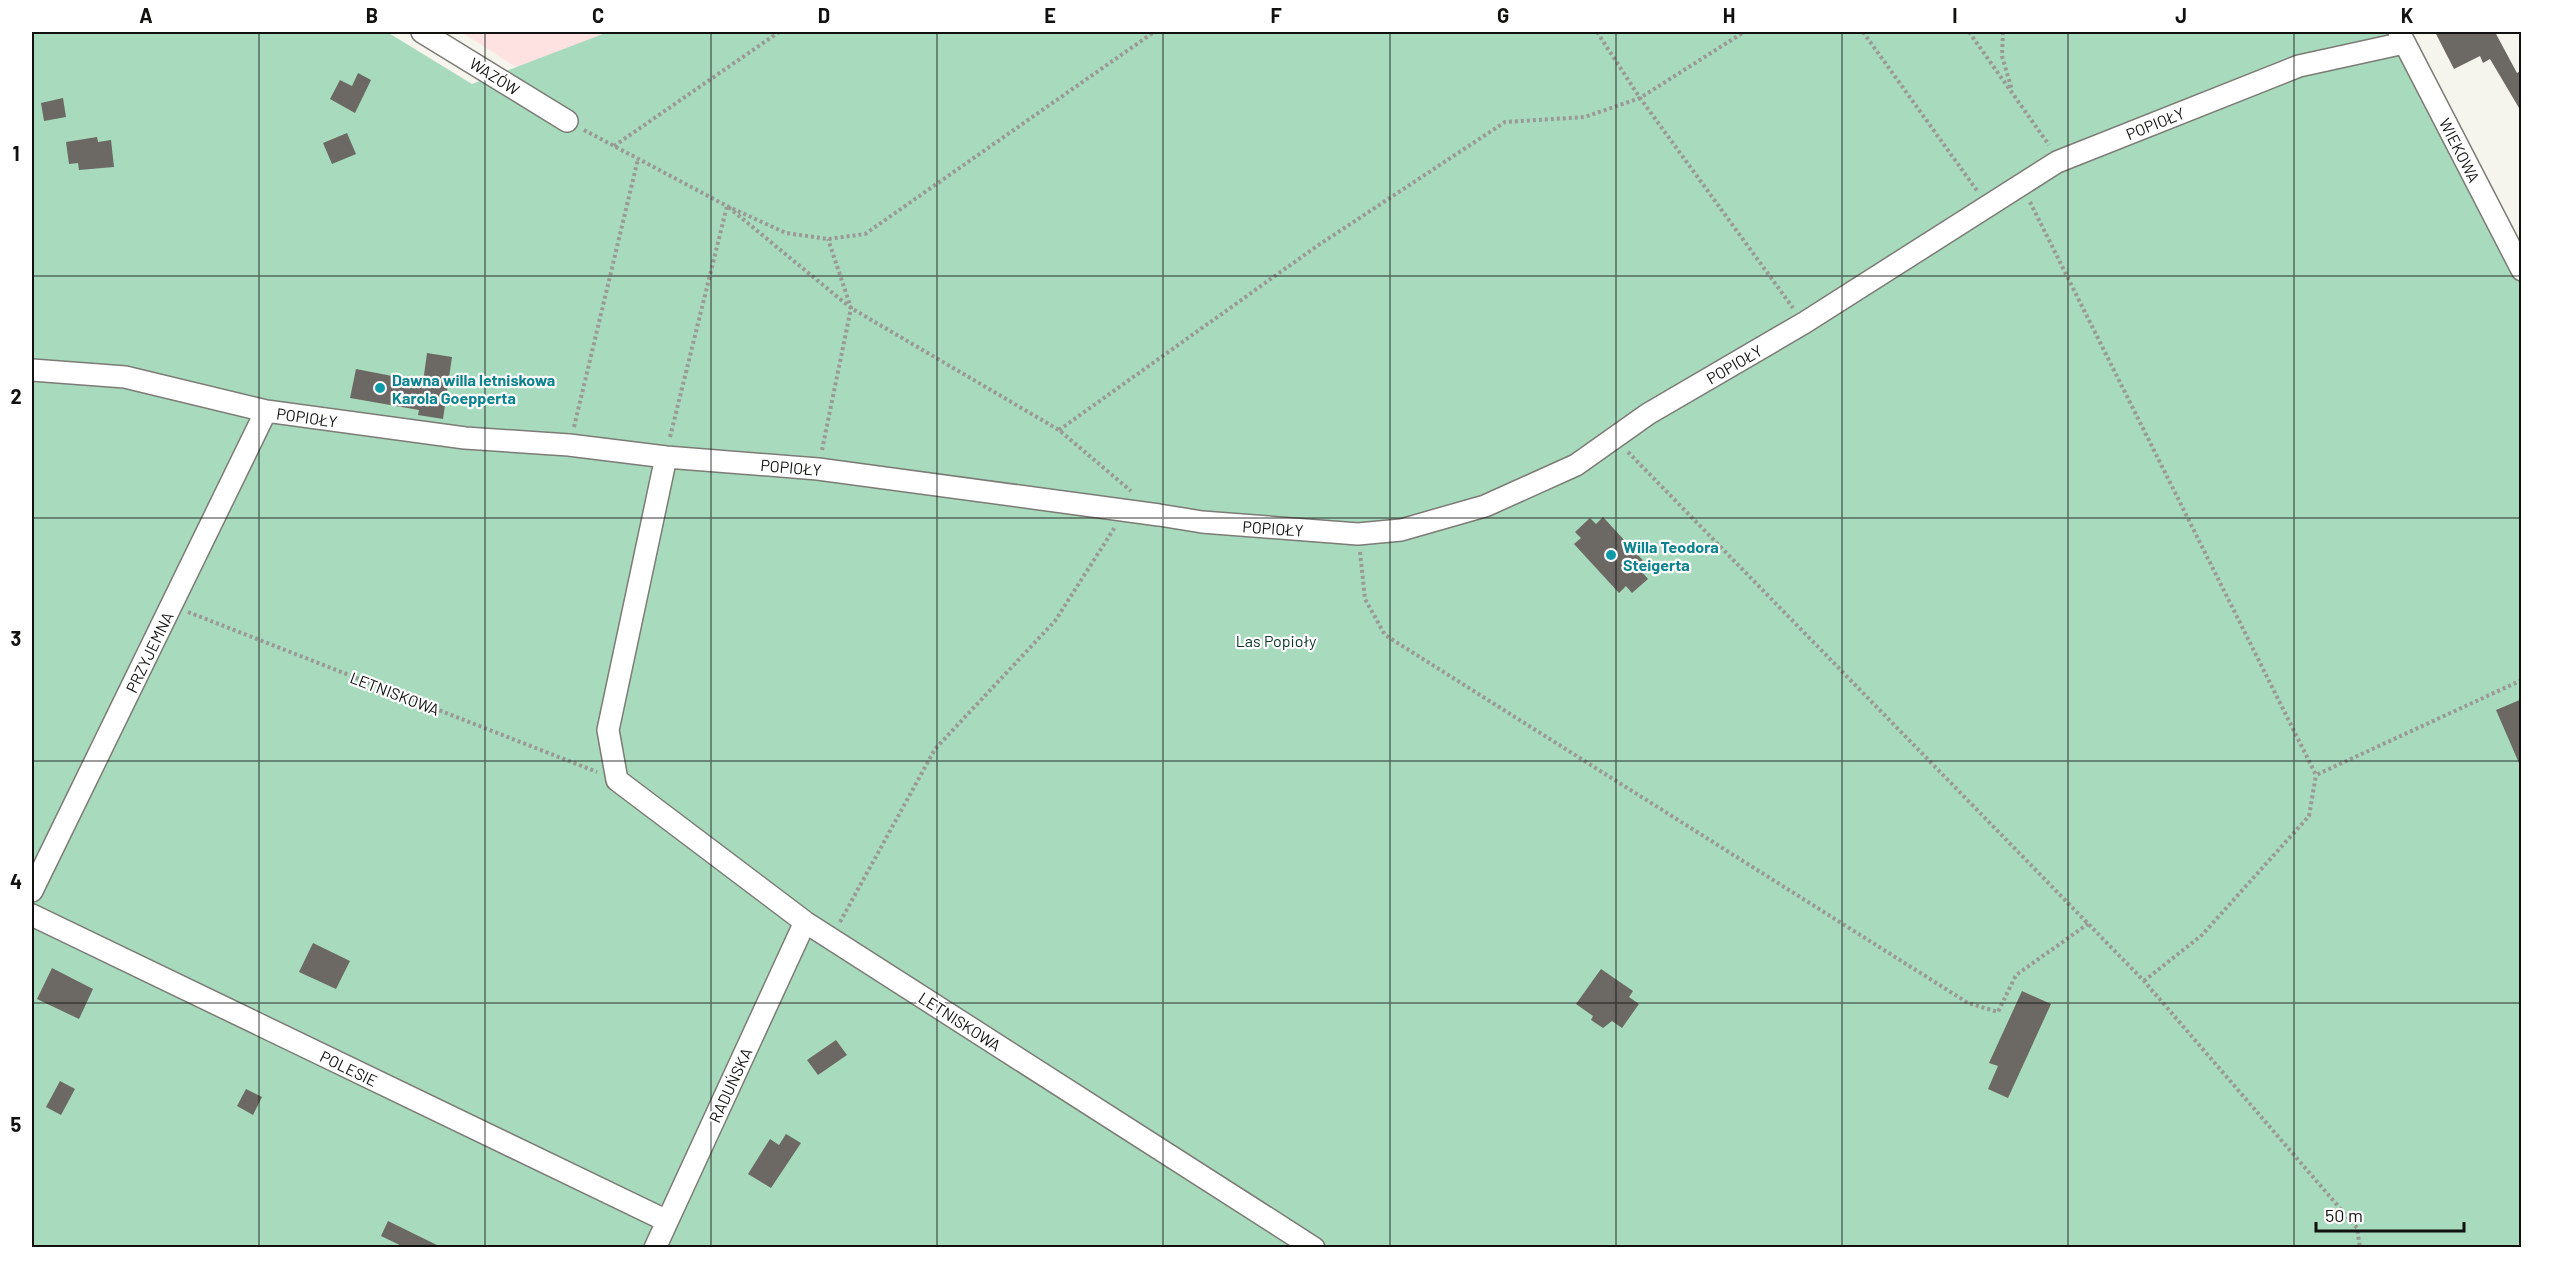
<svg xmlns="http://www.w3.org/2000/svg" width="2553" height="1279" viewBox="0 0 2553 1279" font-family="Barlow,sans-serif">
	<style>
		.commercial { fill: #fee2e1 }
		.green { fill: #a8dabd }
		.building { fill: #6c6863 }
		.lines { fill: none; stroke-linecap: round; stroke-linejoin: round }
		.street-casing { stroke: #7c7b75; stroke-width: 24 }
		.path { stroke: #9a9a95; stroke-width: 4; stroke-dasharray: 3 3; stroke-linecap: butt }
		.street { stroke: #fff; stroke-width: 21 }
		.grid { fill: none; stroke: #11110f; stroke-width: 1.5; stroke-opacity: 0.55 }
		.culture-dot { fill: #0f9aa8; stroke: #fff; stroke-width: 2 }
		.labels { text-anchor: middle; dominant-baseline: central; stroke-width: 4.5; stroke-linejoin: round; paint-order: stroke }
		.street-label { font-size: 16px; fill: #11110f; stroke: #fff }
		.culture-label { font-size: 16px; font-weight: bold; fill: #0d838f; stroke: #fff; text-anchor: start }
		.park-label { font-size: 16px; fill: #083320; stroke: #fff }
		.neatline { fill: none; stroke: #11110f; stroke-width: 2 }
		.grid-label { font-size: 20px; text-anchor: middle; font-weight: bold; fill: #11110f }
	</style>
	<rect width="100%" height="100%" fill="#f5f4ed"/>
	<path class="commercial" d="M461,32H685L580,108Z"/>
	<path class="green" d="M32,32H387L472,84L608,32H2410L2521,257V1247H32Z"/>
	<path class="building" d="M2435,32H2495L2517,73L2522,70V113L2490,59L2483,63L2480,56L2454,69Z
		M358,73L371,80L355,113L330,99L340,80L352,86Z
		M63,98L66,117L44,121L41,103Z
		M347,133L356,154L332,164L323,143Z
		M97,137L98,142L111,140L114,167L79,170L78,163L69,164L66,142Z
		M427,353L452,357L443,419L418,415L419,410L350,398L356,369L423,382Z
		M1603,517L1648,566L1642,572L1648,579L1632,593L1626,586L1619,593L1574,544L1581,538L1575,532L1590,518L1596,524Z
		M2522,699V770L2496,710Z
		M313,943L350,961L336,989L299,972Z
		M52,968L93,989L79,1019L37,999Z
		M1601,969L1633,991L1629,997L1639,1004L1622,1028L1612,1021L1603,1028L1591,1020L1593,1016L1576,1004Z
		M2022,991L2051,1004L2008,1098L1988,1089L1998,1066L1989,1063Z
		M836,1040L847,1055L818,1075L807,1060Z
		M60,1081L75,1089L61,1115L46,1107Z
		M246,1089L262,1097L253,1115L237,1106Z
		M786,1134L801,1143L771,1188L748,1174L770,1139L779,1145Z
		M388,1221L443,1248H406L381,1236Z"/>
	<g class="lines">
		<defs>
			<path id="street" d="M422,32L567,121
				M2399,32L2522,270
				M32,370L125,377L266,411L465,438L569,445L666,457L818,469L1159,515L1202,522L1358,534L1401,530L1485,506L1576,465L1648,414L1804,323L2057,162L2299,66L2404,43
				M666,457L608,730L617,780L805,922L1314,1248
				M32,891L266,411
				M32,915L667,1221
				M655,1248L805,922"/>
		</defs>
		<use href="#street" class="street-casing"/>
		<path class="path" d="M1597,32L1640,98L1793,308
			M1863,32L1978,192
			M1969,32L2049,145
			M2003,32L2002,56L2012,90
			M584,130L727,206L786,233L828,239L865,234L1154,32
			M614,146L779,32
			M2030,202L2316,775L2522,680
			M574,427L638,159
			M1059,430L1317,246L1505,122L1585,117L1640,98L1744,32
			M670,437L727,206L851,308L1059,430L1131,491
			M822,450L851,308L828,239
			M1628,452L2144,981L2357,1228L2360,1248
			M1360,552L1365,599L1385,635L1968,1003L1998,1012L2016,975L2088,924
			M188,612L597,772
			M840,922L935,749L1055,621L1115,527
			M2144,981L2202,935L2309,816L2316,775"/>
		<use href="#street" class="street"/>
	</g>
	<path class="grid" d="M259,32V1248M485,32V1248M711,32V1248M937,32V1248M1163,32V1248M1390,32V1248M1616,32V1248M1842,32V1248M2068,32V1248M2294,32V1248M32,276H2522M32,518H2522M32,761H2522M32,1003H2522"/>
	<g class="culture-dot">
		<circle cx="380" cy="388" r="6"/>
		<circle cx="1611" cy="555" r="6"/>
	</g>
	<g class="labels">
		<g class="street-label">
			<text transform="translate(495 76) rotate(32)">WAZÓW</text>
			<text transform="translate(2155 123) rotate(-22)">POPIOŁY</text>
			<text transform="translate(2460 150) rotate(63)">WIEKOWA</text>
			<text transform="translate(1734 364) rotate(-30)">POPIOŁY</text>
			<text transform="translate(307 417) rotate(8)">POPIOŁY</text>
			<text transform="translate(791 467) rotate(5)">POPIOŁY</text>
			<text transform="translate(1273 528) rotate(4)">POPIOŁY</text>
			<text transform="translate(149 652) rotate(-64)">PRZYJEMNA</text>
			<text transform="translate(395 693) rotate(21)">LETNISKOWA</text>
			<text transform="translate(960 1021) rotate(33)">LETNISKOWA</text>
			<text transform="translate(349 1068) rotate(26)">POLESIE</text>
			<text transform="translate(730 1085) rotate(-65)">RADUŃSKA</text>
		</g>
		<g class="culture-label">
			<text x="392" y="379">Dawna willa letniskowa<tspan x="392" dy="18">Karola Goepperta</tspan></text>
			<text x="1623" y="546">Willa Teodora<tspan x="1623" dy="18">Steigerta</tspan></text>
		</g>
		<g class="park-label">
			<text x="1276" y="640">Las Popioły</text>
		</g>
	</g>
	<rect width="2553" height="1279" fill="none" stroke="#ffffff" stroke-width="66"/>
	<path d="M2316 1222v9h148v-9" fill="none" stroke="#11110f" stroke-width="3"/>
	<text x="2325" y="1222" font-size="18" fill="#11110f" stroke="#ffffff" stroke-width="4.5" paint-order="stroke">50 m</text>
	<rect x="33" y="33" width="2487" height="1213" class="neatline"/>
	<g class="grid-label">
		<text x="146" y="23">A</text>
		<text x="372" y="23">B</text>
		<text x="598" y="23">C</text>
		<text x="824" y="23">D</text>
		<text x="1050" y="23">E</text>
		<text x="1276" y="23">F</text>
		<text x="1503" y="23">G</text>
		<text x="1729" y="23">H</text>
		<text x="1955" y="23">I</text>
		<text x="2181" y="23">J</text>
		<text x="2407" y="23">K</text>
		<text x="16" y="161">1</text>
		<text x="16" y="404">2</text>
		<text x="16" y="646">3</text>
		<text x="16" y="889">4</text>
		<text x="16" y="1132">5</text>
	</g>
</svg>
